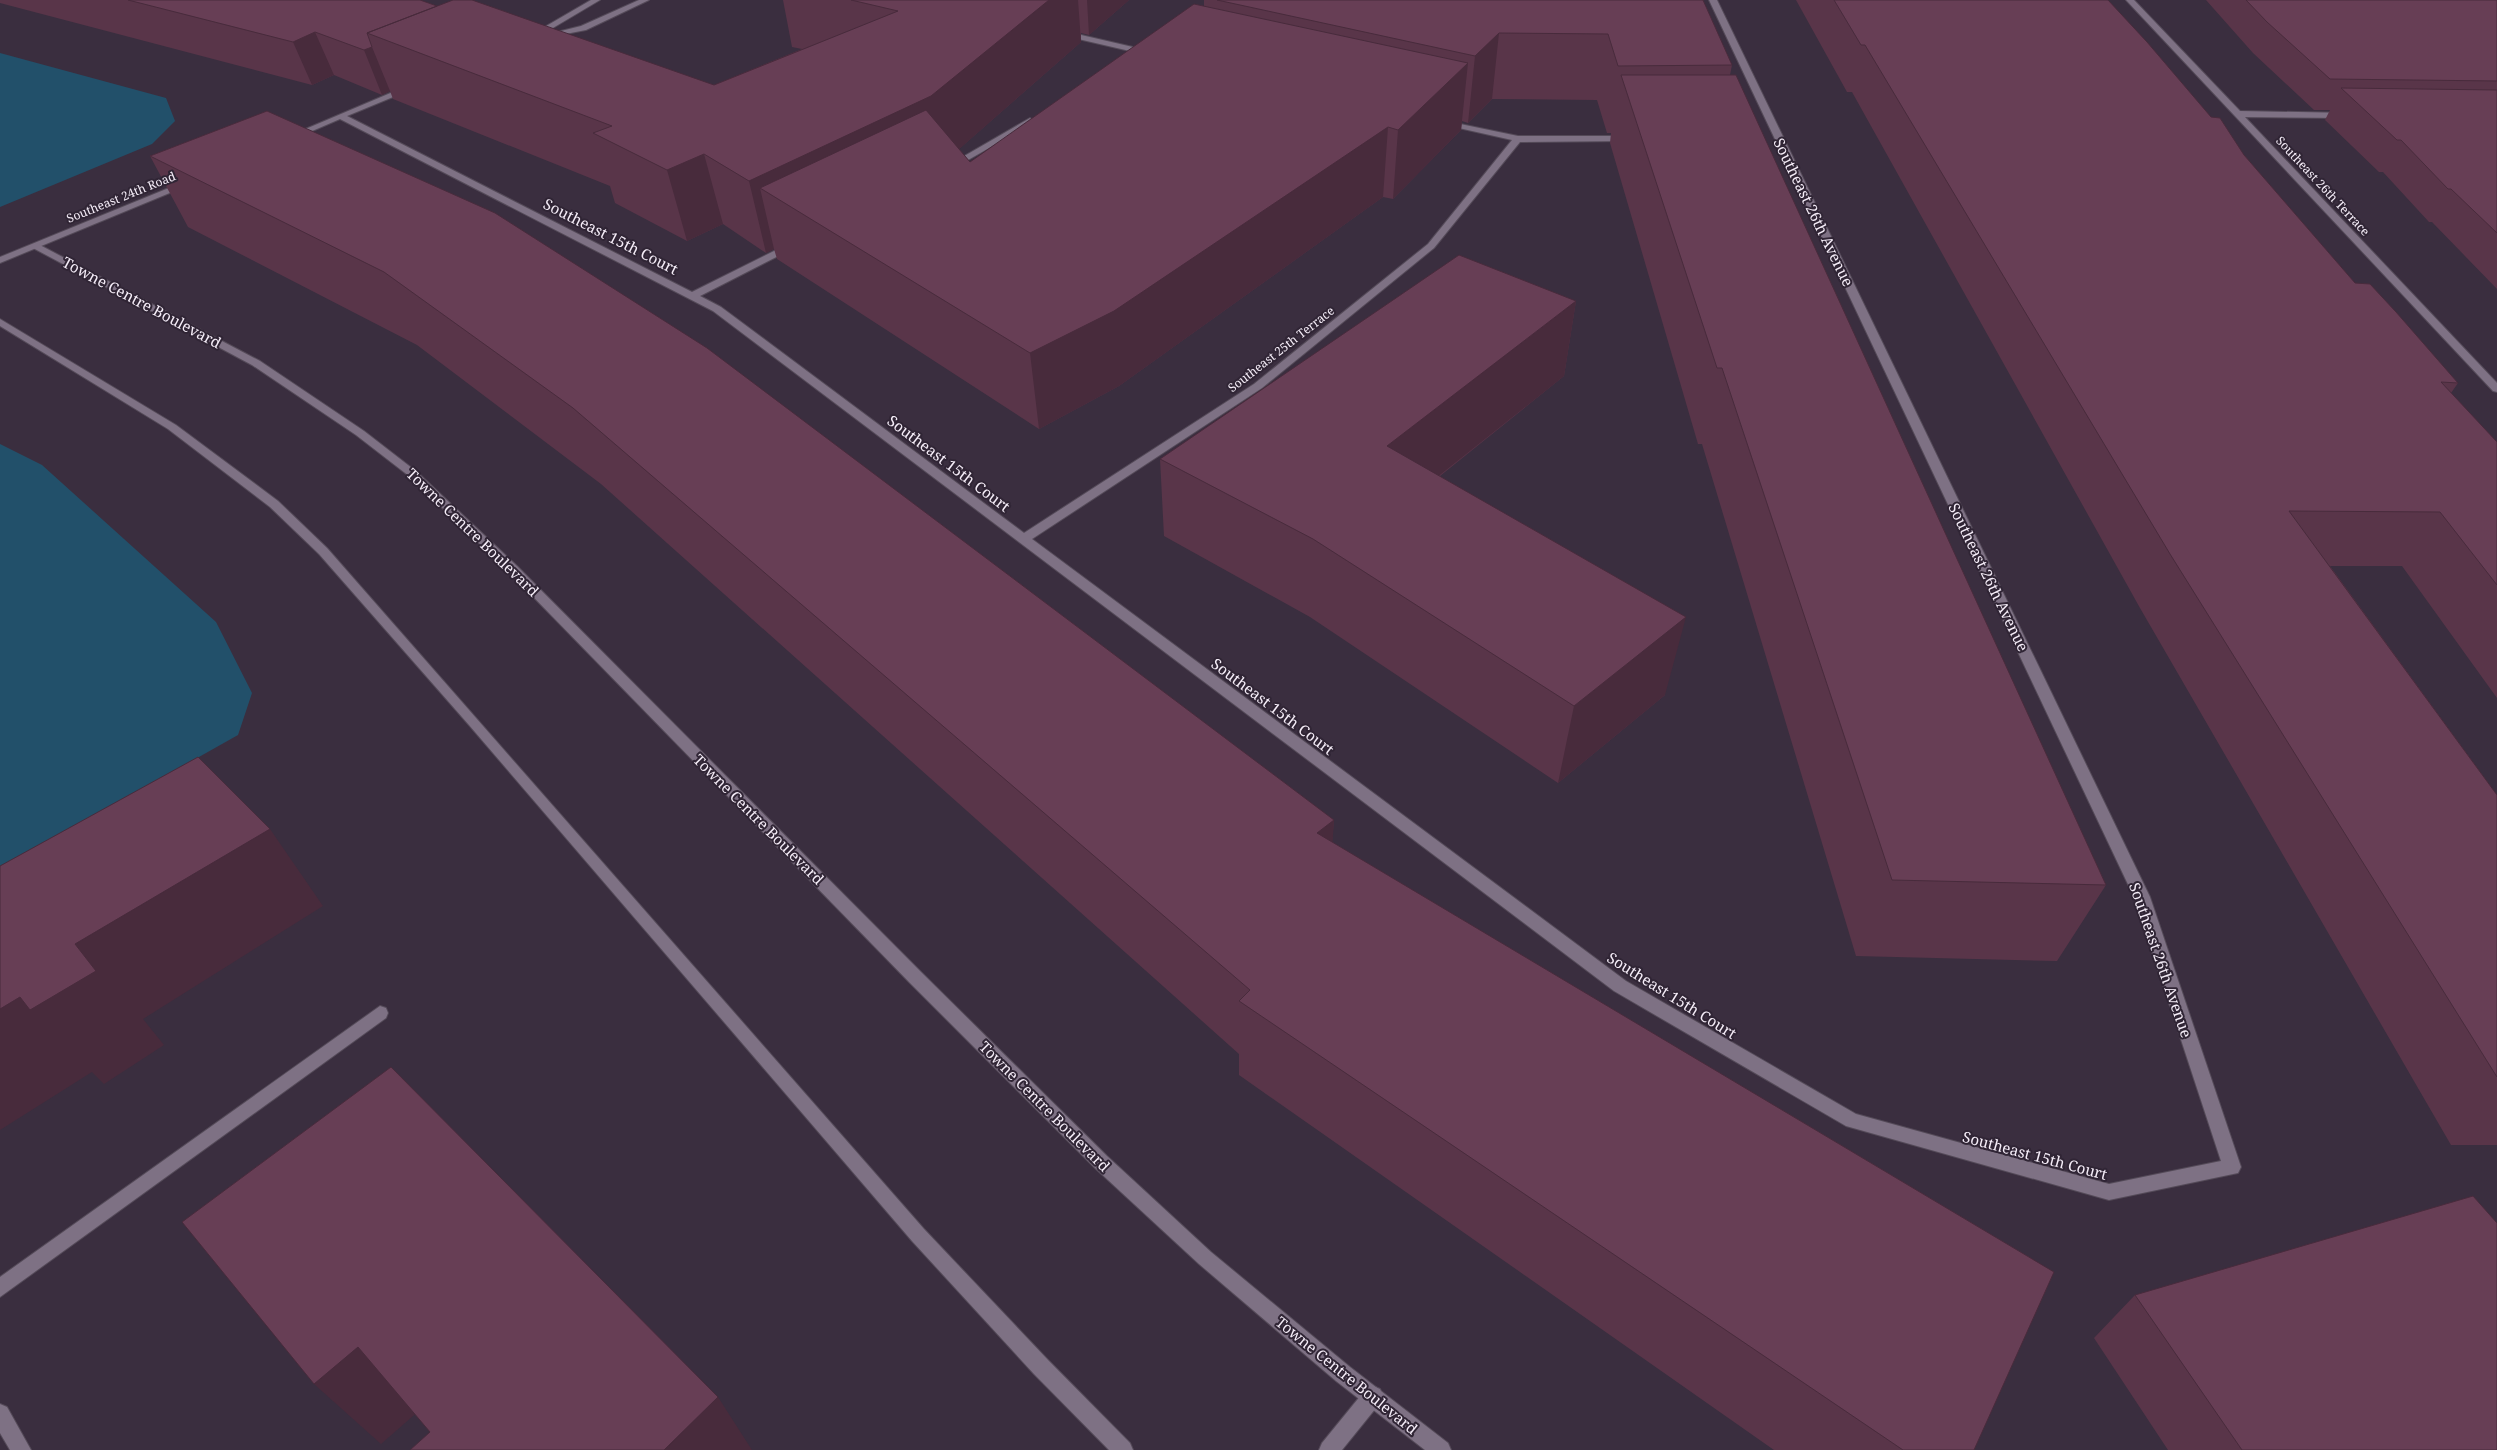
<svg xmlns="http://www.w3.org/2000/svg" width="2497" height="1450" viewBox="0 0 2497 1450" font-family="'Noto Serif',serif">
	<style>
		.water { fill: #22506a }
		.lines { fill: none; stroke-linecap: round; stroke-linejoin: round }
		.service-casing { stroke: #544a58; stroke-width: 2 }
		.minor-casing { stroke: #544a58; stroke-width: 2 }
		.tertiary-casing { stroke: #544a58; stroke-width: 2 }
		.service { fill: #7e7184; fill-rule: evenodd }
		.minor { fill: #7e7184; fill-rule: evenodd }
		.tertiary { fill: #7e7184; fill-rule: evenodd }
		.wall { fill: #593549 }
		.shaded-wall { fill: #482b3c }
		.building { fill: #673e55; stroke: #482b3c }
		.labels { text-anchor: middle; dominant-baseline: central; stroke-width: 4; stroke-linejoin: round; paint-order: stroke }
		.far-street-label { font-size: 12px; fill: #f5edf8; stroke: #302535 }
		.street-label { font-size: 15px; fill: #f5edf8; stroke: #302535 }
	</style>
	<rect width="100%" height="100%" fill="#3a2e3f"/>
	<path class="water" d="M0,53L166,98L175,121L152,144L0,207Z
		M0,444L42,465L216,622L252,693L238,735L0,869Z"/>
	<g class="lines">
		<defs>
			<path id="service" d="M380,1006L386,1008L388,1013L386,1018L0,1297V1277Z
				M0,1404L7,1407L31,1450H10L0,1433Z"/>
			<path id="minor" d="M591,0H600L536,38L529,36Z
				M639,0H649L586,30L545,38L541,36L581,26Z
				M1709,0H1717L2150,897L2241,1167L2238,1173L2109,1200L1846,1126L1614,991L713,311L340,119L296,138L289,136L407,86L411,88L410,90L347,116L692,292L788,244H794V248L700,296L721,307L1024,533L1254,384L1428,244L1512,140L1441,124V120L1518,136H1631L1632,138L1628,141L1520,142L1434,248L1262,388L1032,539L1626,981L1856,1114L2109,1184L2221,1161L2134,897Z
				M2126,0H2134L2240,111L2349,113L2350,115L2346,118L2245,117L2497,383V392L2493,391Z
				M1064,31L1150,51L1151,53L1147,55L1061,35V31Z
				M1030,118L1034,121L1033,123L954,168L947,166Z
				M181,183L189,185L0,263V257Z
				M1373,1386L1380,1389L1383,1396L1380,1403L1342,1450H1319L1322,1443L1366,1389Z"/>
			<path id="tertiary" d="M36,243L260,361L364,431L417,472L517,566L921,972L1107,1156L1211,1252L1350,1367L1448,1443L1451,1450H1425L1336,1381L1199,1264L1095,1168L909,982L509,572L409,476L356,435L252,365L33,248L31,246Z
				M0,319L176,425L278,501L327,548L924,1229L1048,1360L1130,1443L1133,1450H1109L1034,1374L912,1241L469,725L319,554L270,507L168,429L0,326Z"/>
		</defs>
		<use href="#service" class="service-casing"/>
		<use href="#minor" class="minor-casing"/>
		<use href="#tertiary" class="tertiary-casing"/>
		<use href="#service" class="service"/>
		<use href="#minor" class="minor"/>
		<use href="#tertiary" class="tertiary"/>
	</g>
	<path class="wall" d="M0,0H420L437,6L714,85L802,49L792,47L783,0H1129L1089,35L1081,33V42L959,149L970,162L1204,6V0H1703L1732,65L1730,75L2106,885L2057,961L1856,956L1702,444H1698L1610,143L1611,133H1607L1597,100L1492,99L1468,123L1462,121L1461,130L1393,199L1383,197L1119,386L1039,429L777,259L774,249L766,253L723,224L687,241L615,203L610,186L393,99L390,91L382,95L334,75L312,85L0,3Z
		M1796,0H2108L2244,155L2355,283L2458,383L2451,393L2497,442V698L2402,566H2330L2497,795V1145H2451L2140,608L1852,92H1847Z
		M2206,0H2497V289L2432,222H2429L2383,172H2379L2325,120L2330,110H2314L2253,53Z
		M267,111L1334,820L1332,842L1974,1450H1774L1239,1075V1054L601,484L417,345L188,227L150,156Z
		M1576,301L1564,376L1440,476L1665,695L1558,783L1310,617L1164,536L1160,459Z
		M2135,1295L2497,1450H2168L2094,1338Z"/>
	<path class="shaded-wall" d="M1049,0H1078L1081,42L941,165L760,188L774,249L766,253L749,181Z
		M1087,0H1129L1089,35Z
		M315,32L334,75L312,85L293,42Z
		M1499,33L1492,99L1468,123L1475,56Z
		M372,47L390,91L382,95L364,50Z
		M1468,63L1461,130L1393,199L1398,130Z
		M1388,127L1383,197L1119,386L1039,429L1030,353Z
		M704,154L723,224L687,241L667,170Z
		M1576,301L1564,376L1381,522L1387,446Z
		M1686,617L1665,695L1558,783L1574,706Z
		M1334,820L1329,897L1317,833Z
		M270,829L323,906L143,1019L164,1045L104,1084L92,1072L0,1130V1009L75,944Z
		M358,1347L421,1409L381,1444L314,1384Z
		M718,1397L752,1450H664Z"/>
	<path class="building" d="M128,0H420L437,6L367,33L372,47L364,50L315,32L293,42Z
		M453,0H472L714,85L898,11L851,0H1049L931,96L749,181L704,154L667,170L593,133L612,126L367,33Z
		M1217,0H1703L1732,65L1618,66L1608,34L1499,33L1475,56Z
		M1834,0H2108L2147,42L2211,117L2220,118L2244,155L2355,283L2370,284L2396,312L2458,383L2441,382L2497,442V585L2440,512L2289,511L2497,795V1077L2170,554L1865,45H1861Z
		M2246,0H2497V81L2330,79L2267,22Z
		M1194,4L1468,63L1398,130L1388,127L1114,311L1030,353L760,188L926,110L970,162Z
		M1621,75H1736L2106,885L1892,880L1722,368H1717Z
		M2341,88L2497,90V233L2451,189H2448L2401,140H2397Z
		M267,111L495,213L707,348L1334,820L1317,833L2054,1272L1974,1450H1903L1239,1001L1250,990L573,408L384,272L150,156Z
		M1459,255L1576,301L1387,446L1686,617L1574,706L1313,539L1160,459Z
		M198,757L270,829L75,944L96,971L30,1010L20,997L0,1009V866Z
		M391,1067L718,1397L664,1450H410L430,1432L358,1347L314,1384L182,1222Z
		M2473,1196L2497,1223V1450H2242L2135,1295Z"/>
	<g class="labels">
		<g class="far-street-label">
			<text transform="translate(2323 186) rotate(47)">Southeast 26th Terrace</text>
			<text transform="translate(121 197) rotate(-22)">Southeast 24th Road</text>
			<text transform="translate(1281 349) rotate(-38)">Southeast 25th Terrace</text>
		</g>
		<g class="street-label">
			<text transform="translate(1814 212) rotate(64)">Southeast 26th Avenue</text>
			<text transform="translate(611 236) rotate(27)">Southeast 15th Court</text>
			<text transform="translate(142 302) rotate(28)">Towne Centre Boulevard</text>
			<text transform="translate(949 463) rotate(37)">Southeast 15th Court</text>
			<text transform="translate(473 532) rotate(44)">Towne Centre Boulevard</text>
			<text transform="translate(1989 577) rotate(64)">Southeast 26th Avenue</text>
			<text transform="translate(1273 706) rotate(37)">Southeast 15th Court</text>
			<text transform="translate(759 819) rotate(45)">Towne Centre Boulevard</text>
			<text transform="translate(2161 960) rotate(71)">Southeast 26th Avenue</text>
			<text transform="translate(1672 995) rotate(32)">Southeast 15th Court</text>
			<text transform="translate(1045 1106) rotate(45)">Towne Centre Boulevard</text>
			<text transform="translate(2035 1155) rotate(15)">Southeast 15th Court</text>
			<text transform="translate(1347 1375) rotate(39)">Towne Centre Boulevard</text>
		</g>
	</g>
</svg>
